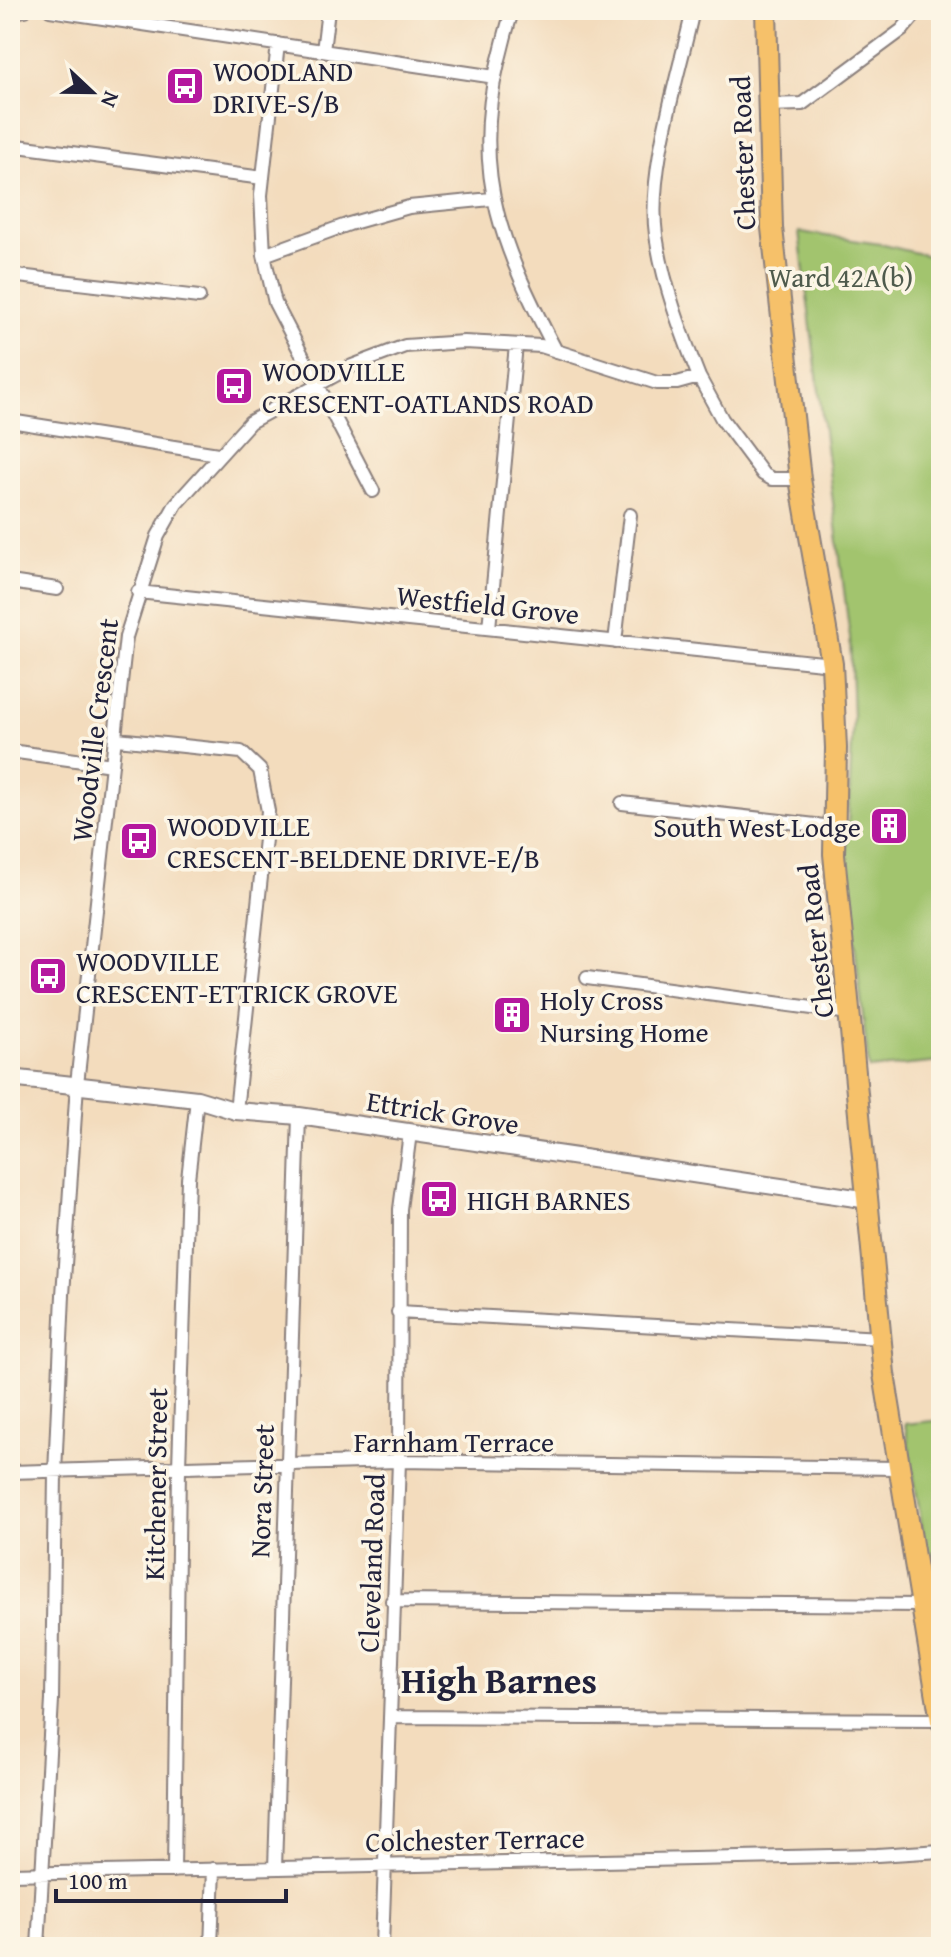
<svg xmlns="http://www.w3.org/2000/svg" width="951" height="1957" viewBox="0 0 951 1957" font-family="'Gentium Book Plus',serif">
	<style>
		.green { fill: #a2c46e; stroke: #627354; stroke-width: 2 }
		.lines { fill: none; stroke-linecap: round; stroke-linejoin: round }
		.minor-casing { stroke: #8a7f7c; stroke-width: 16 }
		.tertiary-casing { stroke: #8a7f7c; stroke-width: 20 }
		.primary-casing { stroke: #8a7f7c; stroke-width: 24 }
		.minor { stroke: #fff; stroke-width: 12 }
		.tertiary { stroke: #fff; stroke-width: 16 }
		.primary { stroke: #f6c16b; stroke-width: 20 }
		.labels { text-anchor: middle; dominant-baseline: central; stroke-width: 7; stroke-linejoin: round; paint-order: stroke }
		.poi-label { font-size: 28px; fill: #22223b; stroke: #fcf5e5; text-anchor: start }
		.street-label { font-size: 28px; fill: #22223b; stroke: #fcf5e5 }
		.park-label { font-size: 28px; fill: #4f5b4d; stroke: #fcf5e5 }
		.district-label { font-size: 36px; font-weight: bold; fill: #22223b; stroke: #fcf5e5 }
	</style>
	<rect width="100%" height="100%" fill="#fcf5e5"/>
	<filter id="ink" filterUnits="userSpaceOnUse"><feTurbulence type="fractalNoise" baseFrequency=".0125" numOctaves="2"/><feDisplacementMap in="SourceGraphic" scale="16" xChannelSelector="R" yChannelSelector="G"/><feConvolveMatrix kernelMatrix="1 2 1 2 8 2 1 2 1" color-interpolation-filters="sRGB"/></filter>
	<filter id="wash" filterUnits="userSpaceOnUse"><feTurbulence type="fractalNoise" baseFrequency=".006" numOctaves="4" result="noise"/><feDisplacementMap in="SourceGraphic" scale="32" xChannelSelector="R" yChannelSelector="G"/><feGaussianBlur stdDeviation="1.8" result="paint"/><feColorMatrix in="noise" values="0 0 0 0 0 0 0 0 0 0 0 0 0 0 0 0 0 1.4 0 .05"/><feComposite in="paint" operator="in"/></filter>
	<g filter="url(#wash)">
		<rect width="100%" height="100%" fill="#f3dcbd"/>
		<path class="green" d="M799,232L880,244L941,259V1062L869,1069L846,868L853,718L850,638Z
			M941,1420V1642L905,1424Z"/>
	</g>
	<g filter="url(#ink)">
		<g class="lines">
			<defs>
				<path id="minor" d="M50,10L495,77
					M513,10C506,27 503,46 498,63C470,176 505,253 556,351
					M693,10C679,75 647,171 656,235C663,284 681,331 699,377
					M10,13L25,10
					M278,44L261,195L264,255L275,303L373,491
					M323,51L328,10
					M766,105L802,104L902,30L919,10
					M10,145L263,178
					M264,255L349,224L409,207L491,199
					M10,275L199,297
					M10,421L218,454
					M10,582L57,589
					M138,592L832,664
					M489,628L516,345
					M615,642L630,515
					M117,739L241,752L260,770L268,811L236,1111
					M10,751L112,765
					M622,803L833,827
					M587,978L850,1013
					M398,1312L881,1338
					M10,1472L399,1461L897,1468
					M392,1601L922,1605
					M390,1717L941,1720
					M275,1868L299,1116
					M174,1871L179,1467L188,1179L197,1099
					M10,1874L877,1855L941,1851
					M38,1947L52,1700L55,1473L63,1295L77,1084L126,637L158,536L176,504L250,422L352,366L405,346L464,342L541,346L657,383H677L699,377L722,419L763,474L772,479H800
					M211,1947L214,1869
					M382,1947L399,1461L400,1209L410,1133"/>
				<path id="tertiary" d="M10,1078L197,1099L236,1111L299,1116L869,1200"/>
				<path id="primary" d="M766,10L772,228L800,479L832,664L836,748L834,854L884,1374L941,1721"/>
			</defs>
			<use href="#minor" class="minor-casing"/>
			<use href="#tertiary" class="tertiary-casing"/>
			<use href="#primary" class="primary-casing"/>
			<use href="#minor" class="minor"/>
			<use href="#tertiary" class="tertiary"/>
			<use href="#primary" class="primary"/>
		</g>
	</g>
	<defs>
		<symbol id="bus-square" viewBox="-11 -11 22 22"><rect x="-9" y="-9" width="18" height="18" rx="4" fill="#b5179e" stroke="#fcf5e5"/><path d="M-5-6H5V4H4V6H2V4H-2V6H-4V4H-5ZM-3.5-4V0h7V-4ZM-3.5 1.2v1.5H-2V1.2ZM2 1.2v1.5H3.5V1.2Z" fill="#fff"/></symbol>
		<symbol id="building-square" viewBox="-11 -11 22 22"><rect x="-9" y="-9" width="18" height="18" rx="4" fill="#b5179e" stroke="#fcf5e5"/><path d="M-4-6H4V6H1V3H-1V6H-4ZM-2.5-4.3h1.7v1.8h-1.7ZM.8-4.3h1.7v1.8H.8ZM-2.5-1h1.7V.8h-1.7ZM.8-1h1.7V.8H.8Z" fill="#fff"/></symbol>
	</defs>
	<g fill-rule="evenodd">
		<use href="#bus-square" x="163" y="64" width="44" height="44"/>
		<use href="#bus-square" x="212" y="364" width="44" height="44"/>
		<use href="#building-square" x="867" y="804" width="44" height="44"/>
		<use href="#bus-square" x="117" y="819" width="44" height="44"/>
		<use href="#bus-square" x="26" y="954" width="44" height="44"/>
		<use href="#building-square" x="490" y="993" width="44" height="44"/>
		<use href="#bus-square" x="417" y="1177" width="44" height="44"/>
	</g>
	<g class="labels">
		<g class="poi-label">
			<text x="213" y="70">WOODLAND<tspan x="213" dy="32">DRIVE-S/B</tspan></text>
			<text x="262" y="370">WOODVILLE<tspan x="262" dy="32">CRESCENT-OATLANDS ROAD</tspan></text>
			<text x="167" y="825">WOODVILLE<tspan x="167" dy="32">CRESCENT-BELDENE DRIVE-E/B</tspan></text>
			<text x="861" y="826" text-anchor="end">South West Lodge</text>
			<text x="76" y="960">WOODVILLE<tspan x="76" dy="32">CRESCENT-ETTRICK GROVE</tspan></text>
			<text x="540" y="999">Holy Cross<tspan x="540" dy="32">Nursing Home</tspan></text>
			<text x="467" y="1199">HIGH BARNES</text>
		</g>
		<g class="street-label">
			<text transform="translate(742 153) rotate(-92)">Chester Road</text>
			<text transform="translate(488 604) rotate(6)">Westfield Grove</text>
			<text transform="translate(94 730) rotate(-83)">Woodville Crescent</text>
			<text transform="translate(815 941) rotate(-96)">Chester Road</text>
			<text transform="translate(443 1112) rotate(9)">Ettrick Grove</text>
			<text x="454" y="1441">Farnham Terrace</text>
			<text transform="translate(155 1484) rotate(-89)">Kitchener Street</text>
			<text transform="translate(261 1491) rotate(-88)">Nora Street</text>
			<text transform="translate(371 1563) rotate(-88)">Cleveland Road</text>
			<text transform="translate(475 1839) rotate(-1)">Colchester Terrace</text>
		</g>
		<g class="park-label">
			<text x="841" y="276">Ward 42A(b)</text>
		</g>
		<g class="district-label">
			<text x="499" y="1679">High Barnes</text>
		</g>
	</g>
	<rect width="951" height="1957" fill="none" stroke="#fcf5e5" stroke-width="40"/>
	<g transform="translate(92 92) rotate(112)" stroke="#fcf5e5" stroke-width="6" paint-order="stroke">
	<path d="M0-6L14 30L0 20L-14 30Z" fill="#22223b"/>
	<text y="-12" font-size="22" font-weight="bold" text-anchor="middle" fill="#22223b">N</text>
	</g>
	<path d="M56 1889v12h230v-12" fill="none" stroke="#22223b" stroke-width="4"/>
	<text x="68" y="1889" font-size="24" fill="#22223b" stroke="#fcf5e5" stroke-width="6" paint-order="stroke">100 m</text>
</svg>
